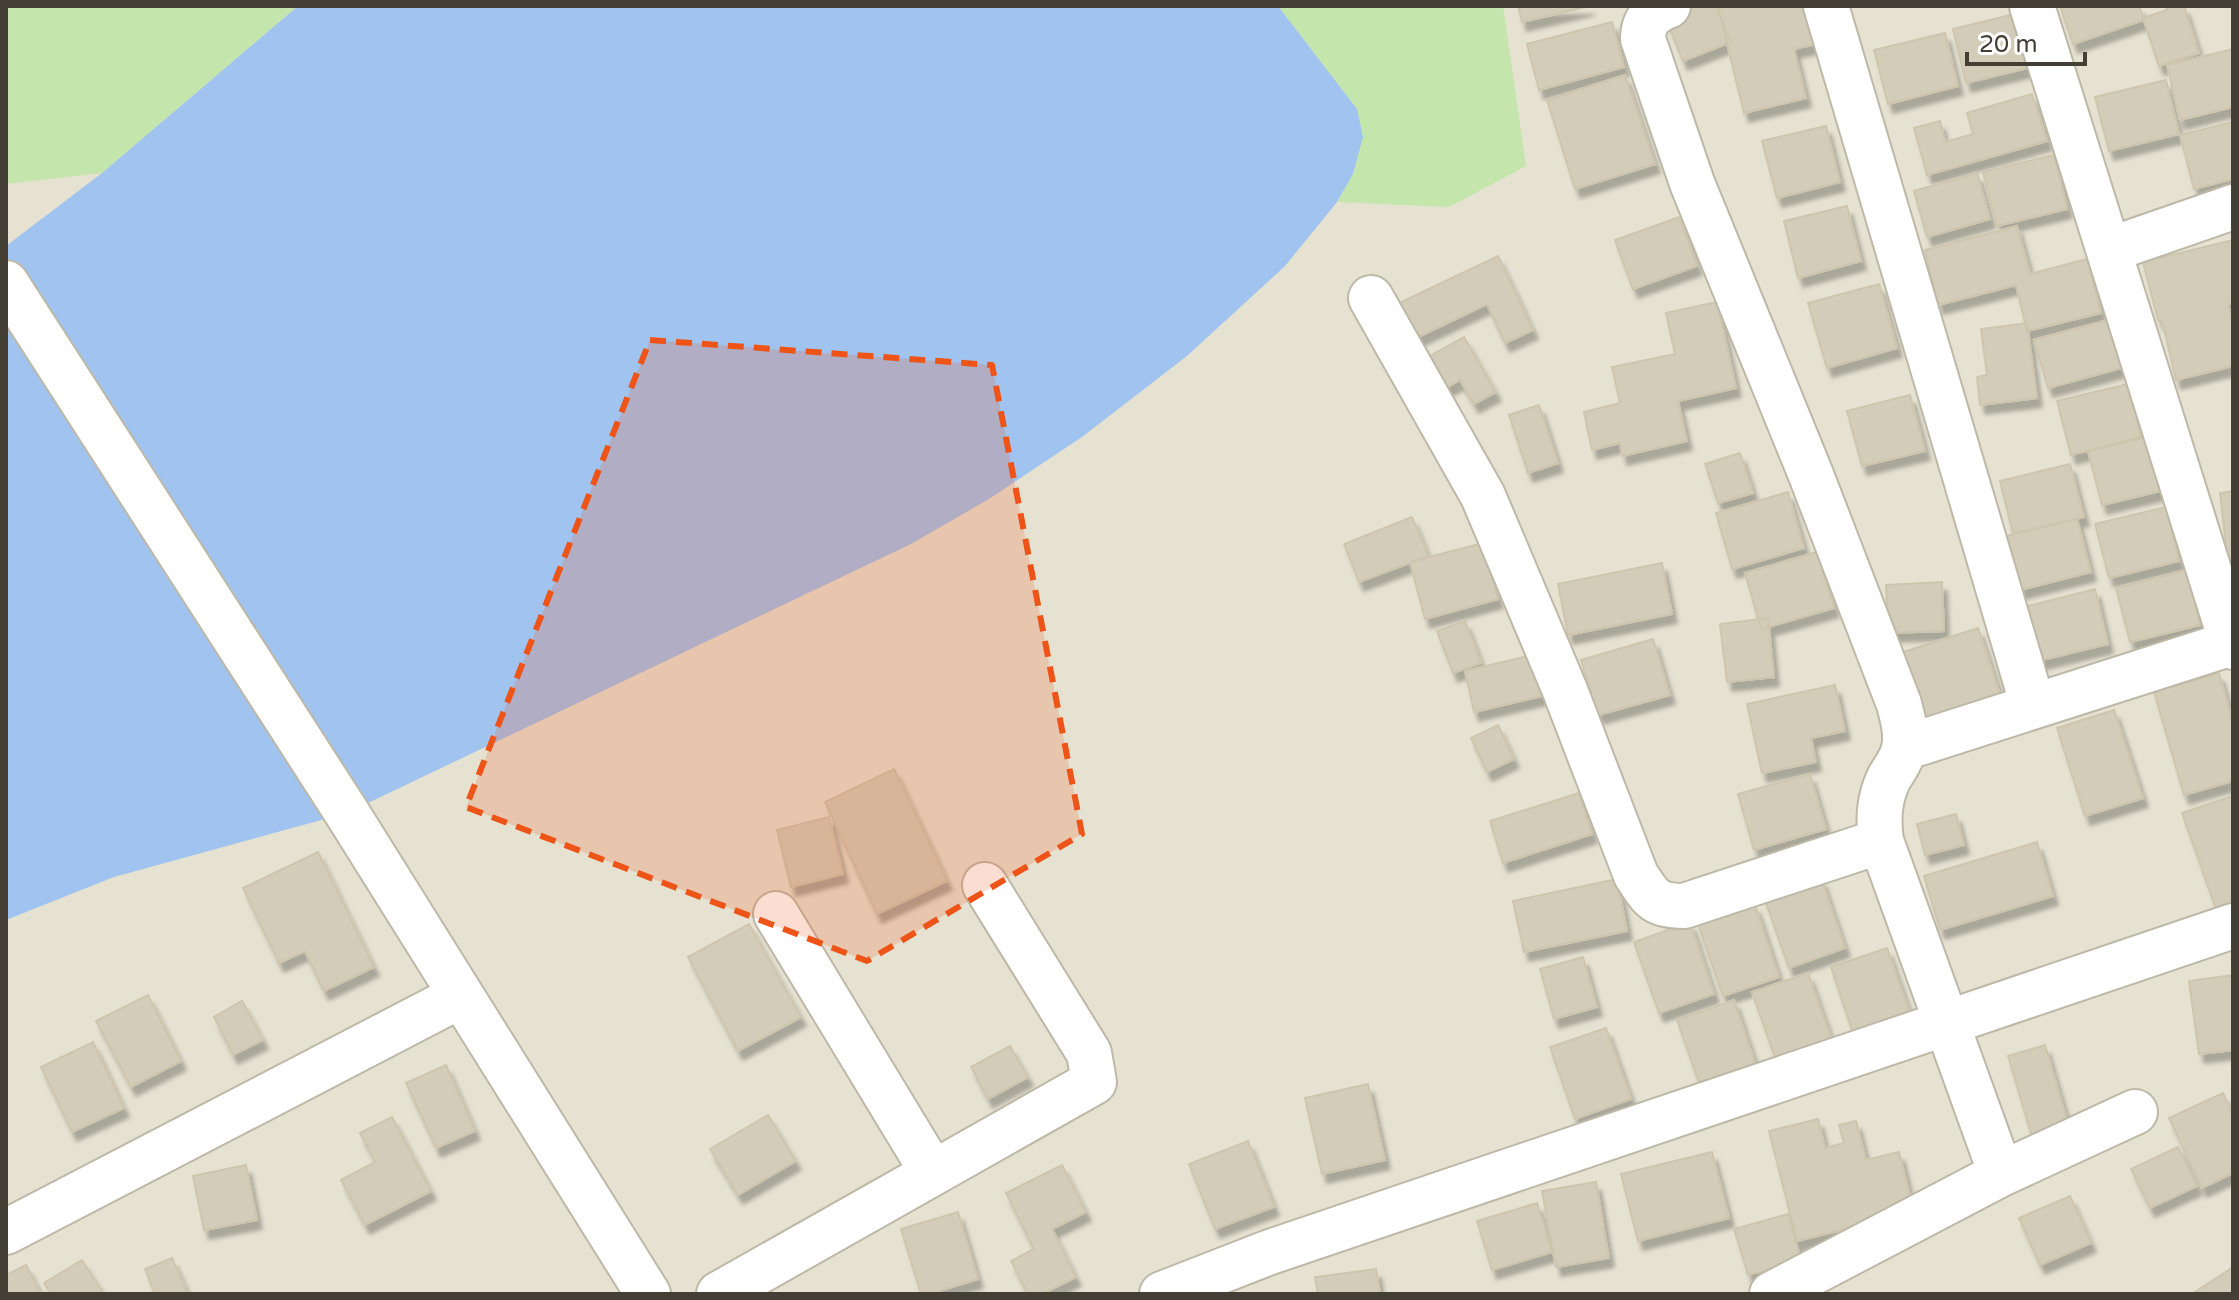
<svg xmlns="http://www.w3.org/2000/svg" width="2239" height="1300" viewBox="0 0 2239 1300" font-family="'Varela Round',sans-serif">
	<style>
		.residential { fill: #e6e2d2 }
		.green { fill: #c4e6ac }
		.water { fill: #a0c4ef }
		.building { fill: #d3ccb9; stroke: #cec5ad; stroke-width: 2; filter: url(#shadow) }
		.lines { fill: none; stroke-linecap: round; stroke-linejoin: round }
		.street-casing { stroke: #bdb8a7; stroke-width: 48 }
		.street { stroke: #fff; stroke-width: 44 }
		.marked { fill: #ee5417; fill-opacity: 0.2; stroke: #ee5417; stroke-width: 6; stroke-dasharray: 16 10; stroke-linejoin: round }
	</style>
	<defs>
		<filter id="shadow"><feDropShadow dx="5" dy="9" stdDeviation="2" flood-color="#0004"/></filter>
	</defs>
	<rect width="100%" height="100%" fill="#f2efe4"/>
	<path class="residential" d="M6,6H2233V1294H6Z"/>
	<path class="green" d="M6,6H298L102,173L6,184Z
		M1278,6H1503L1526,166L1449,207L1337,202L1353,173L1357,109Z"/>
	<path class="water" d="M298,6H1278L1357,109L1363,137L1353,174L1337,202L1285,266L1187,356L1082,437L989,499L911,544L347,813L114,877L6,920V246L102,173Z"/>
	<path class="building" d="M1518,6H1590L1522,22Z
		M1697,6H1716L1731,42L1683,61L1666,19Z
		M1718,6H1807L1816,44L1794,49L1806,98L1744,113Z
		M2060,6H2139L2144,20L2073,44Z
		M2165,6H2184L2199,53L2159,66L2143,18L2167,10Z
		M2023,12L2036,66L1966,83L1953,29Z
		M1612,22L1624,67L1539,90L1527,44Z
		M1945,33L1958,86L1888,104L1874,50Z
		M2233,49V107L2180,120L2167,65Z
		M1625,75L1655,164L1575,189L1547,100Z
		M2166,80L2179,134L2109,151L2095,97Z
		M2032,94L2047,141L1927,175L1914,128L1940,121L1945,142L1973,134L1967,113Z
		M2233,122V179L2194,189L2180,135Z
		M1826,126L1840,182L1777,198L1762,141Z
		M2054,155L2067,209L1997,226L1983,172Z
		M1977,173L1990,219L1927,237L1914,191Z
		M1847,206L1861,261L1798,278L1784,221Z
		M1679,217L1697,266L1633,289L1615,240Z
		M2017,226L2030,274L2087,259L2101,313L2027,331L2016,285L1938,305L1925,250Z
		M2233,240V303L2228,304L2233,323V366L2176,380L2162,320H2158L2143,262Z
		M1498,256L1533,330L1505,343L1487,304L1412,340L1395,305Z
		M1879,284L1897,348L1827,368L1808,303Z
		M1717,302L1736,388L1678,401L1687,441L1622,456L1620,443L1592,450L1584,412L1620,403L1612,367L1675,354L1666,313Z
		M2108,320L2121,368L2048,388L2034,340Z
		M2027,323L2037,398L1980,405L1977,377L1987,375L1981,329Z
		M1464,337L1496,392L1474,404L1460,380L1439,392L1421,361Z
		M2128,384L2141,437L2071,455L2057,401Z
		M1910,395L1925,451L1862,466L1847,411Z
		M1539,405L1558,463L1528,473L1509,415Z
		M2159,434L2173,488L2102,505L2088,451Z
		M1740,453L1753,493L1718,503L1705,464Z
		M2070,464L2084,517L2013,534L2000,481Z
		M2233,491V562L2228,563L2220,493Z
		M1788,492L1804,548L1732,569L1716,513Z
		M2166,507L2179,561L2109,578L2095,524Z
		M1412,517L1428,556L1359,582L1344,544Z
		M2077,519L2091,572L2020,590L2006,536Z
		M1483,543L1498,599L1425,619L1410,562Z
		M1817,552L1834,608L1761,629L1745,573Z
		M1662,563L1672,614L1568,635L1558,584Z
		M2187,570L2200,625L2130,642L2116,588Z
		M1942,582L1944,631L1888,633L1886,585Z
		M2095,589L2108,644L2038,661L2024,607Z
		M1768,618L1774,677L1727,682L1720,624Z
		M1465,621L1481,663L1453,673L1437,631Z
		M1978,628L2001,697L1921,723L1897,654Z
		M1653,639L1670,695L1598,715L1581,660Z
		M1532,655L1542,696L1474,712L1465,671Z
		M2219,673L2233,723V781L2184,795L2154,692Z
		M1835,685L1845,731L1811,738L1816,762L1762,773L1747,704Z
		M2114,710L2143,798L2085,816L2057,728Z
		M1498,725L1514,759L1487,772L1471,738Z
		M894,769L947,881L877,914L825,802Z
		M1810,774L1826,829L1754,850L1738,794Z
		M1579,793L1592,834L1503,863L1490,821Z
		M2233,796V903L2216,909L2182,813Z
		M1956,814L1964,845L1925,855L1917,824Z
		M829,817L843,874L791,887L777,830Z
		M2037,842L2053,896L1940,930L1924,876Z
		M318,852L374,967L324,991L305,951L279,963L243,888Z
		M1821,878L1845,948L1789,968L1764,897Z
		M1617,879L1627,931L1524,952L1513,901Z
		M1755,905L1779,977L1723,996L1698,924Z
		M1690,922L1714,994L1659,1013L1634,942Z
		M749,924L801,1017L738,1051L688,957Z
		M1887,948L1912,1020L1855,1039L1831,967Z
		M1583,957L1597,1007L1554,1019L1540,969Z
		M1808,973L1833,1044L1777,1063L1752,992Z
		M2233,975V1050L2199,1054L2189,981Z
		M148,995L181,1061L131,1087L96,1021Z
		M1734,1000L1758,1072L1702,1091L1677,1020Z
		M242,1001L263,1040L233,1055L214,1017Z
		M1606,1028L1631,1099L1575,1119L1550,1047Z
		M93,1042L124,1108L72,1132L41,1067Z
		M2045,1045L2069,1127L2032,1137L2008,1056Z
		M1010,1046L1028,1077L988,1099L971,1067Z
		M446,1065L475,1131L436,1148L406,1083Z
		M1368,1084L1385,1160L1322,1174L1305,1098Z
		M2223,1093L2233,1116V1173L2202,1188L2169,1118Z
		M768,1115L796,1161L738,1195L710,1149Z
		M392,1117L431,1191L365,1225L341,1180L375,1162L360,1133Z
		M1818,1119L1825,1148L1844,1143L1839,1125L1856,1121L1866,1160L1899,1152L1914,1212L1797,1241L1769,1131Z
		M1248,1141L1274,1207L1215,1229L1189,1164Z
		M2178,1147L2197,1186L2150,1208L2131,1169Z
		M1712,1152L1729,1218L1638,1241L1621,1174Z
		M246,1165L257,1220L204,1230L193,1176Z
		M1062,1165L1086,1212L1052,1229L1076,1277L1042,1294H1028L1011,1261L1034,1249L1006,1193Z
		M1596,1182L1609,1258L1556,1267L1542,1191Z
		M2070,1196L2091,1243L2040,1265L2019,1218Z
		M1537,1203L1552,1252L1492,1270L1477,1221Z
		M958,1212L978,1279L929,1294H921L901,1229Z
		M1788,1214L1801,1260L1748,1275L1734,1229Z
		M172,1258L188,1294H155L145,1269Z
		M82,1260L104,1294H51L44,1283Z
		M26,1265L41,1294H6V1275Z
		M2233,1267V1294H2192Z
		M1376,1269L1380,1294H1318L1315,1277Z"/>
	<g class="lines">
		<defs>
			<path id="street" d="M1668,6C1652,12 1643,21 1643,39L1692,183L1811,475L1899,704C1903,719 1907,734 1904,749C1901,761 1895,768 1889,778C1879,799 1878,818 1881,841L2001,1174
				M1826,6L2033,706
				M2032,6L2233,647
				M2109,250L2233,207
				M6,283L347,813L648,1294
				M1371,298L1483,496L1564,688L1636,875C1651,898 1654,906 1684,906L1881,841
				M1904,748L2232,643
				M776,914L933,1173
				M6,1232L460,996
				M719,1294L1094,1082L1089,1053L985,885
				M1162,1294L1270,1252L2233,926
				M1772,1294L2001,1174L2135,1112"/>
		</defs>
		<use href="#street" class="street-casing"/>
		<use href="#street" class="street"/>
	</g>
	<path class="marked" d="M650,340L992,365L1082,834L867,961L466,807Z"/>
	<rect width="2239" height="1300" fill="none" stroke="#443f34" stroke-width="16"/>
	<path d="M1967 52v12h118v-12" fill="none" stroke="#443f34" stroke-width="4"/>
	<text x="1979" y="52" font-size="24" fill="#443f34" stroke="#ffffff" stroke-width="6" paint-order="stroke">20 m</text>
</svg>
